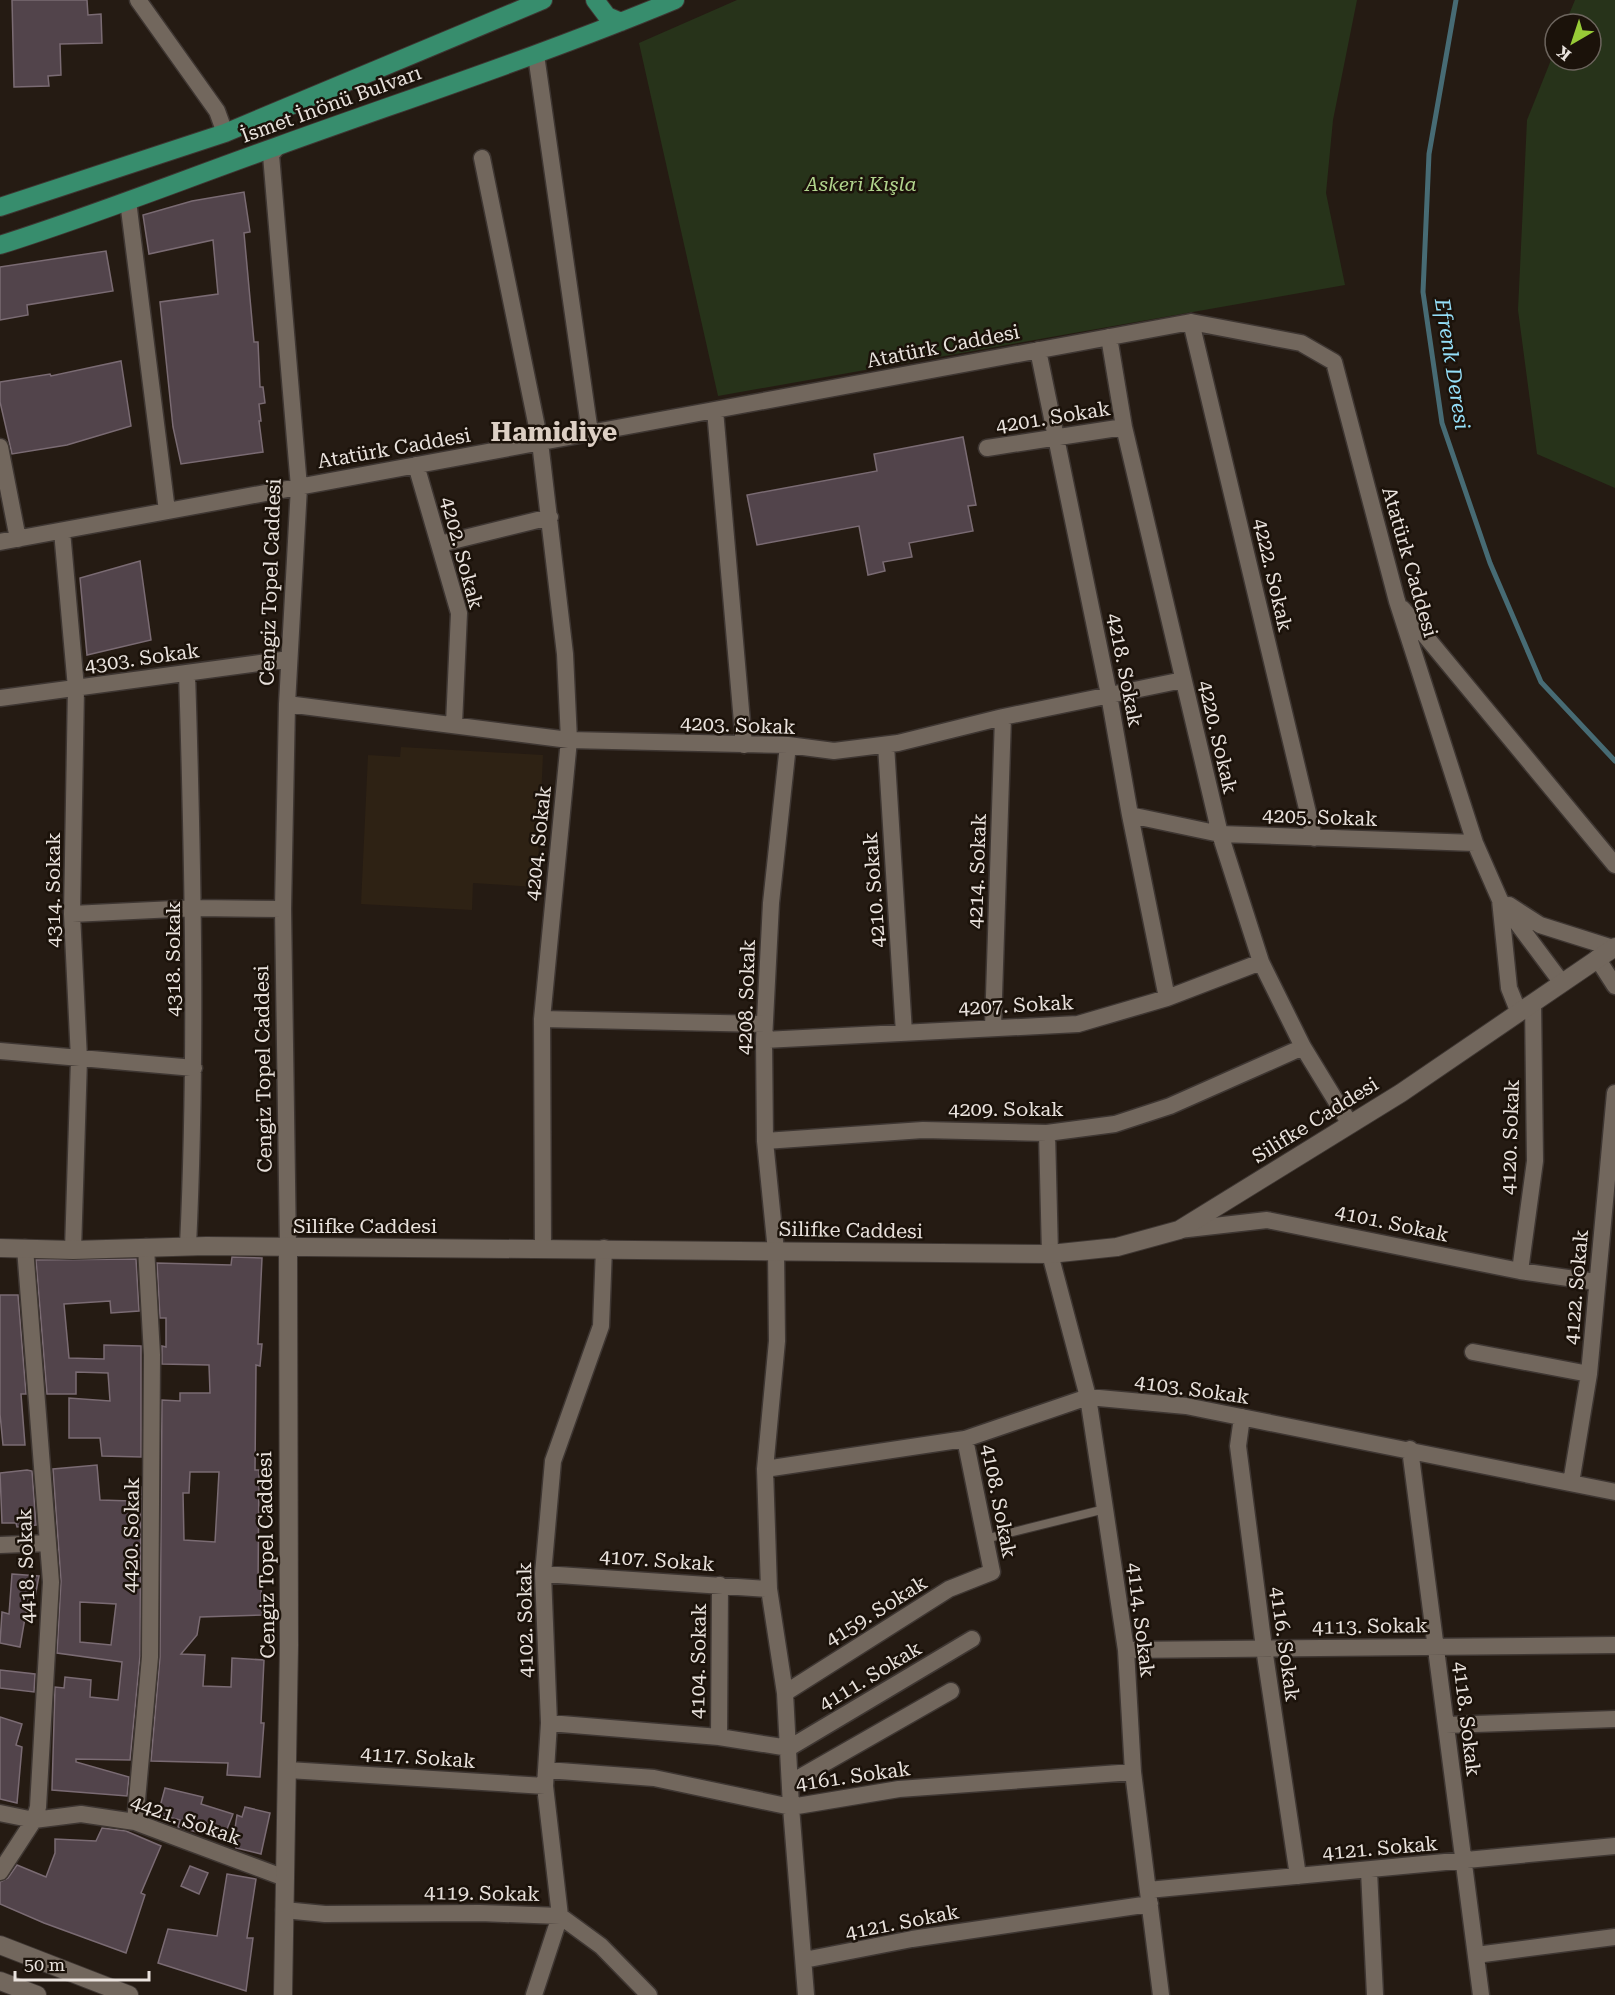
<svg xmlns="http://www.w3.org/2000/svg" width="1615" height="1995" viewBox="0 0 1615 1995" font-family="'Roboto Serif',serif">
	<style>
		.education { fill: #2e2214 }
		.green { fill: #27331a }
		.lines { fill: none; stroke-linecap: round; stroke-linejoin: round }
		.stream { stroke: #476b74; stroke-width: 5 }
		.building { fill: #52444b; stroke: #7a6b73; stroke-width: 1.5; fill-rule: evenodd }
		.service-casing { stroke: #3e3632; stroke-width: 10 }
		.minor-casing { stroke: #3e3632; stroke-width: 19 }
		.tertiary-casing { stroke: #3e3632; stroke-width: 20 }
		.secondary-casing { stroke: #3e3632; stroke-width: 20 }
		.primary-casing { stroke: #3e3632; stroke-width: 20 }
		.service { stroke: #72675d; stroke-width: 8 }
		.minor { stroke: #72675d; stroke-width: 16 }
		.tertiary { stroke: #72675d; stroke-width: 18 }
		.secondary { stroke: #72675d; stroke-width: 18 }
		.primary { stroke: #378d6d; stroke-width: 18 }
		.labels { text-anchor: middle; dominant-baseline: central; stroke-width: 5; stroke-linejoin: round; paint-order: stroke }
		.street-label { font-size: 20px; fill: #e9e2dd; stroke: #1b120a }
		.park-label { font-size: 20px; font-style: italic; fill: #b0d38c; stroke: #1b120a }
		.water-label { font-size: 21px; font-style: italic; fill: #95dff9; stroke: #1b120a }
		.district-label { font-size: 26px; font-weight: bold; fill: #dccfc4; stroke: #1b120a }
	</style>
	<rect width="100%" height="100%" fill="#251b13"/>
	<path class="education" d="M401,747L543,755L537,887L473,883L472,910L361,904L368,755L400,757Z"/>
	<path class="green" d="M737,0H1357L1333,120L1326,193L1345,285L718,396L639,43Z
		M1575,0H1615V488L1537,454L1518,310L1527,120L1555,50V60H1591V24H1565Z"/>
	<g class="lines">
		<path class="stream" d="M1456,0L1429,154L1423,292L1442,423L1490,563L1541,682L1615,761"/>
	</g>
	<path class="building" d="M12,0H87L88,15L101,14L102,43L60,44L61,75L48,76L49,86L14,87Z
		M244,192L250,232L244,233L254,342H258L260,387H263L265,403L259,404L261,421H259L263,452L181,464L173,427L160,302L218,294L213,240L149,254L143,215L192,201Z
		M106,251L113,291L27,305L28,315L0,320V267Z
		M121,361L131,426L67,445L12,454L0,402V382L50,374L51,376Z
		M963,437L976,505L968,506L973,531L909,543L912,557L883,562L885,571L868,575L859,526L757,545L747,495L877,471L874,454Z
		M140,561L151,640L87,655L80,578Z
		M232,1257L262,1258L258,1344H262L260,1366L256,1365L255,1470H259L258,1588H261L262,1615L200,1617L197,1635L181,1654L205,1655L203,1686L231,1687L232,1658L264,1660L261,1723H264L260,1777L227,1775L228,1763L151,1761L160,1657L162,1400L180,1401V1393H210L209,1365L162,1364V1346L166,1347V1318H160L157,1263L231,1265ZM190,1472H219L215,1542L184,1540L183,1493H189Z
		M136,1259L139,1311L111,1313L110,1301L64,1304L69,1358L104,1359V1345L141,1346V1457L102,1456L100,1438H69V1398L110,1401L108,1373L76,1372V1394H47L36,1260Z
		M0,1295H18L26,1394H21L25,1445H3L0,1414Z
		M97,1465L100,1500L132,1501L133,1486L141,1487L140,1656L130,1760L76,1759V1762L129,1777L127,1796L52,1790L55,1687L64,1688L65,1677L91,1680L90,1697L118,1700L122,1662L57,1653L61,1581L53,1469ZM80,1602L116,1604L111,1645L80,1642Z
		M27,1470L32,1471L36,1525L17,1527L16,1523H2L0,1473Z
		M12,1574L39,1576L32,1613L26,1612L20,1647L0,1643L2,1612L9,1614Z
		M0,1670L35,1674L34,1692L0,1688Z
		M0,1717L22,1724L16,1745L22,1747L17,1803L0,1799Z
		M165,1788L203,1797L201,1804L233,1814L223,1839L178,1827L180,1820L158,1814Z
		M245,1807L270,1813L261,1854L236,1848L237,1843L233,1842L237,1815L242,1817Z
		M102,1828L126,1831L161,1846L141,1893L145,1895L126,1953L44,1923L0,1904V1882L8,1878L17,1865L46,1877L55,1853V1839L96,1841Z
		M190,1866L208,1873L199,1894L181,1886Z
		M227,1874L256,1879L247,1938H253L246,1991L158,1963L168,1929L217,1936Z"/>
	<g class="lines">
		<defs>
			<path id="service" d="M985,1539L1105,1509"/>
			<path id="minor" d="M138,0L217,111L225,133
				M536,55L590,433
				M278,146L271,155L299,487L287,704L283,909L288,1248
				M482,158L540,442L565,654L569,740L542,1019L543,1249
				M128,201L167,511
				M1191,322L1314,838
				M1109,337L1124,427L1220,834L1261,962L1303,1047L1350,1124
				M1038,350L1109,695L1130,815L1167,998
				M715,410L744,745
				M0,447L18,539
				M987,448L1124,427
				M416,465L459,613L454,724
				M62,531L76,688L72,914L79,1059L73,1250
				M0,542L1191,322L1301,343L1334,362L1397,601L1475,843L1500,900L1562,983
				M440,544L550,517
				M1403,609L1615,865
				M187,673C193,864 197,1055 188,1246
				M0,698L289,659
				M287,704L569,740L788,745L834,751L898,743L1003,717L1183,680
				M788,745L771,903L764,1040L765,1141L776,1251L777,1341L765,1469L769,1589L785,1693L791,1807L806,1995
				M886,745L904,1033
				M1130,815L1220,834L1475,843
				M1500,900L1509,988L1519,1013
				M1509,905L1540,925L1613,948
				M72,914L195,908L283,909
				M1597,958L1615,986
				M542,1019L764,1024
				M993,1027L1003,717
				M764,1040L1078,1024L1167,998L1261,962
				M0,1051L194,1068
				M1047,1133L1050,1254L1088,1397L1105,1509L1126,1650L1133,1772L1161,1995
				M765,1141L923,1130L1047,1133L1115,1124L1170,1106L1303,1047
				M1179,1230L1267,1220L1520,1271L1596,1282
				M1520,1271L1535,1161L1533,1003
				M1473,1352L1589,1374
				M1242,1417L1238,1446L1264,1648L1298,1876
				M1410,1449L1481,1995
				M765,1469L965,1439L1088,1397L1186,1406L1615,1492
				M1571,1483L1589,1374L1615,1093
				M0,1545L48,1543
				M543,1574L769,1589
				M1126,1650L1615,1645
				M785,1693L949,1589L992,1572L965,1439
				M549,1723L719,1737L789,1748L972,1639
				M1446,1725L1615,1719
				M719,1737L720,1585
				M288,1770L545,1786
				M546,1770L654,1778L791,1807L899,1789L1133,1772
				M790,1783L951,1691
				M0,1813L34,1820L81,1814L135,1822L285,1878
				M135,1822L150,1657L152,1355L146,1247
				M1369,1871L1375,1995
				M0,1872L34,1820L38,1807L51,1582L25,1248
				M1148,1890L1615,1846
				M284,1910L325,1914L480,1913L560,1916L601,1946L649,1995
				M1476,1955L1615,1937
				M804,1960L912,1939L1150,1904
				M534,1995L560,1916L545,1786L549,1723L543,1574L553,1461L601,1326L604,1248"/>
			<path id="tertiary" d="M0,1248L73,1250L206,1246L1050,1254L1117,1247L1179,1230L1401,1093L1615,947
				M283,1995L289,1645L288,1248"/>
			<path id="secondary" d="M0,1945L129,1995
				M0,1981L37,1995"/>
			<path id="primary" d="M595,0L607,16L621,22
				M0,207L225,133L543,0
				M0,245C95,215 185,179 278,146C411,98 545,54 675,0"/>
		</defs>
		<use href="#service" class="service-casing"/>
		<use href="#minor" class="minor-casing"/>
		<use href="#tertiary" class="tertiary-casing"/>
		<use href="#secondary" class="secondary-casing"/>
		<use href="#primary" class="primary-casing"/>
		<use href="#service" class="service"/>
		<use href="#minor" class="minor"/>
		<use href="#tertiary" class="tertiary"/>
		<use href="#secondary" class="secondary"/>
		<use href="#primary" class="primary"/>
	</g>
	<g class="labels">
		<g class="street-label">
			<text transform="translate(331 104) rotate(-20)">İsmet İnönü Bulvarı</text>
			<text transform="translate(943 346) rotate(-11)">Atatürk Caddesi</text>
			<text transform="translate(1053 417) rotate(-9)">4201. Sokak</text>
			<text transform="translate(394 448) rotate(-10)">Atatürk Caddesi</text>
			<text transform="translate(462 553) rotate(75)">4202. Sokak</text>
			<text transform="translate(1410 562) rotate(74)">Atatürk Caddesi</text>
			<text transform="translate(1273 575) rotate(77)">4222. Sokak</text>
			<text transform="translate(270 582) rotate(-88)">Cengiz Topel Caddesi</text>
			<text transform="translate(142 658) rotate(-8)">4303. Sokak</text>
			<text transform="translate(1125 670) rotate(79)">4218. Sokak</text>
			<text transform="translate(738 725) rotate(2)">4203. Sokak</text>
			<text transform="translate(1218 737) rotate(77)">4220. Sokak</text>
			<text transform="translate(1320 817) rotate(2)">4205. Sokak</text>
			<text transform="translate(538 843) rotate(-84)">4204. Sokak</text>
			<text transform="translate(977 871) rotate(-88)">4214. Sokak</text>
			<text transform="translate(53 890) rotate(-90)">4314. Sokak</text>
			<text transform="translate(874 890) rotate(-94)">4210. Sokak</text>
			<text transform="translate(173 959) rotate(-90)">4318. Sokak</text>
			<text transform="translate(746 997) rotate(-88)">4208. Sokak</text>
			<text transform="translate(1016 1005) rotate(-3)">4207. Sokak</text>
			<text transform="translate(263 1069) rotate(-91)">Cengiz Topel Caddesi</text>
			<text x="1006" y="1109">4209. Sokak</text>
			<text transform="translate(1315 1120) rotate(-32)">Silifke Caddesi</text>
			<text transform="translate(1510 1137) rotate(-88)">4120. Sokak</text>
			<text transform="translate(1392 1223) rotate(12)">4101. Sokak</text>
			<text x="365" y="1226">Silifke Caddesi</text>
			<text transform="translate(851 1230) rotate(1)">Silifke Caddesi</text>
			<text transform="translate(1576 1287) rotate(-85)">4122. Sokak</text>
			<text transform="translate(1192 1389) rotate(8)">4103. Sokak</text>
			<text transform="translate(999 1501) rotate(79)">4108. Sokak</text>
			<text transform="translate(131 1535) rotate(-89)">4420. Sokak</text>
			<text transform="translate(266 1555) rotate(-91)">Cengiz Topel Caddesi</text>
			<text transform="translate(657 1560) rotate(4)">4107. Sokak</text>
			<text transform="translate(26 1566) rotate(-92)">4418. Sokak</text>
			<text transform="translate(876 1611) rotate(-32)">4159. Sokak</text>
			<text transform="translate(525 1620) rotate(-91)">4102. Sokak</text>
			<text transform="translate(1141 1620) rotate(83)">4114. Sokak</text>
			<text transform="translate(1370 1626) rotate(-1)">4113. Sokak</text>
			<text transform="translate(1285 1644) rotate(82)">4116. Sokak</text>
			<text transform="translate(698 1661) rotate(-89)">4104. Sokak</text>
			<text transform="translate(870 1676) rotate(-31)">4111. Sokak</text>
			<text transform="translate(1467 1719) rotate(83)">4118. Sokak</text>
			<text transform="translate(418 1757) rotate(4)">4117. Sokak</text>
			<text transform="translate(853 1776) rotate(-8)">4161. Sokak</text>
			<text transform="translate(186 1820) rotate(19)">4421. Sokak</text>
			<text transform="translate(1380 1848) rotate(-5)">4121. Sokak</text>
			<text transform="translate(482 1893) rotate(1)">4119. Sokak</text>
			<text transform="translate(902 1922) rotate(-11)">4121. Sokak</text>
		</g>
		<g class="park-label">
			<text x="861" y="184">Askeri Kışla</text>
		</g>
		<g class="water-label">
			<text transform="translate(1452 364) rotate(81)">Efrenk Deresi</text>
		</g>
		<g class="district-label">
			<text x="554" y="432">Hamidiye</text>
		</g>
	</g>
	<g transform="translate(1573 42) rotate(219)"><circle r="28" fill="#1b120a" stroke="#6d655e" stroke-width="1.5"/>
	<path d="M0-4.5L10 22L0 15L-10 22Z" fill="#98cb37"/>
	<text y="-9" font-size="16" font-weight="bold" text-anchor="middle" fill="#e9e2dd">K</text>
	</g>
	<path d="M15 1971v9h134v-9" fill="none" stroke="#e9e2dd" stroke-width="3"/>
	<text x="24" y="1971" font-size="18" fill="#e9e2dd" stroke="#1b120a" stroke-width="4.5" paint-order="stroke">50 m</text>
</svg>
